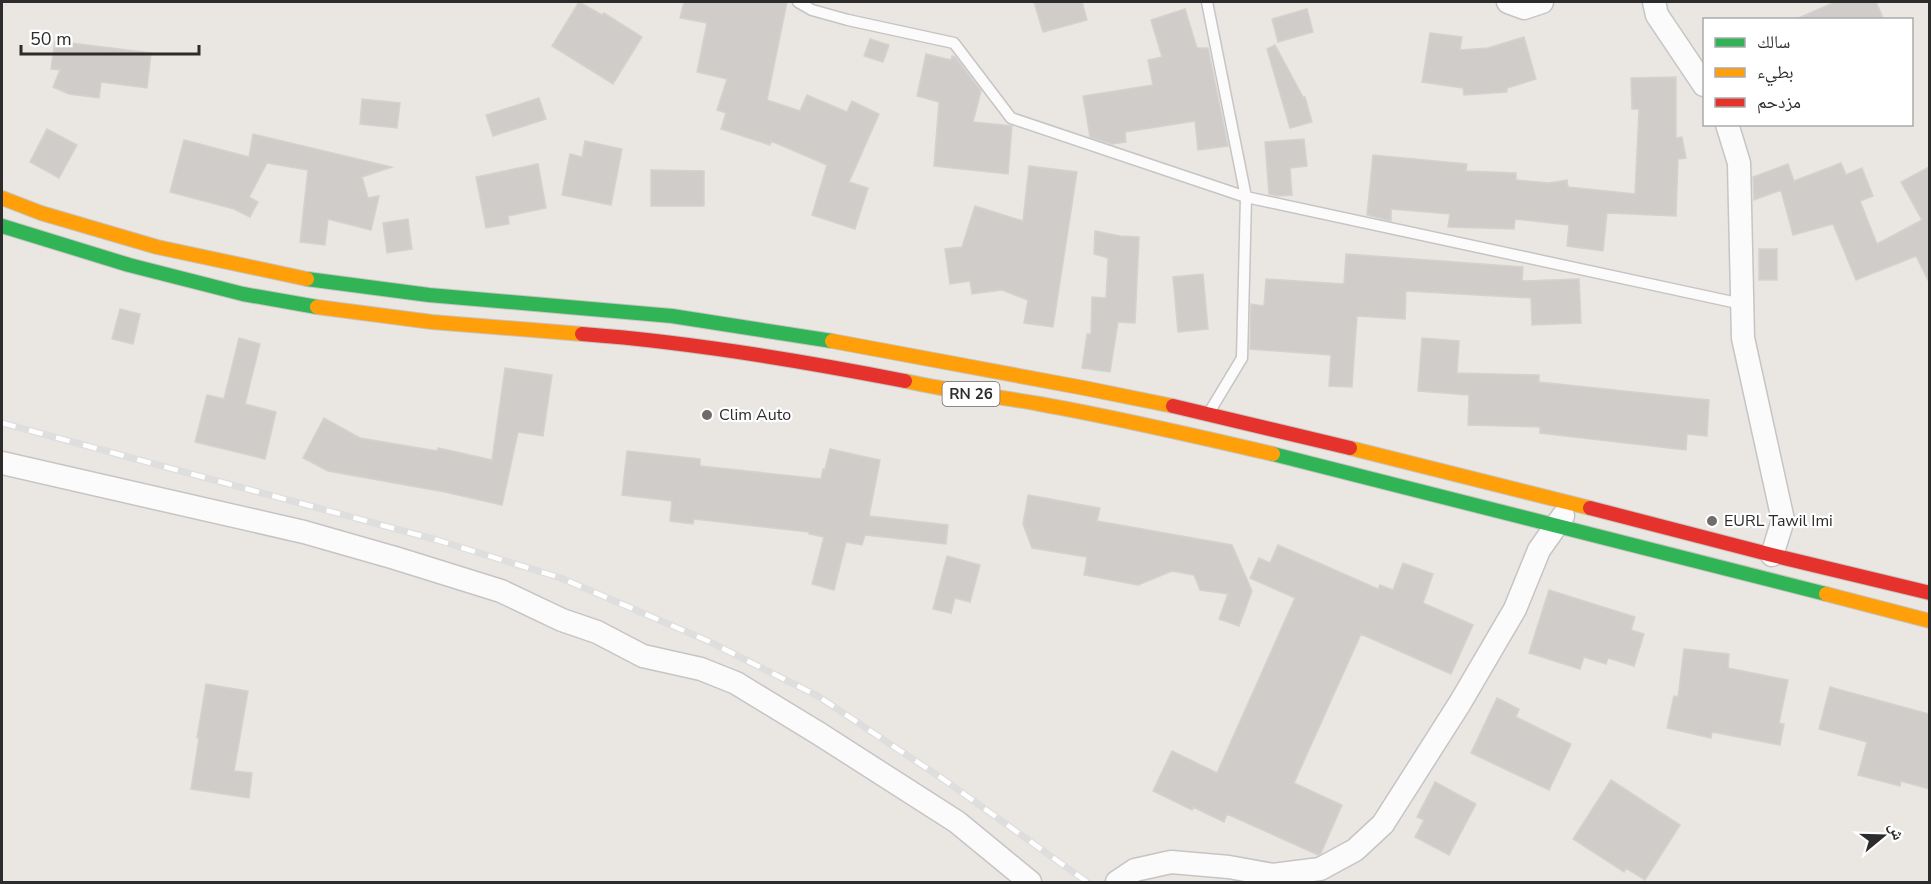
<svg xmlns="http://www.w3.org/2000/svg" width="1931" height="884" viewBox="0 0 1931 884" font-family="'Nunito Sans','Noto Naskh Arabic',sans-serif">
	<style>
		.building { fill: #cfccc9; stroke: #d5d2ce; stroke-width: 1.5 }
		.lines { fill: none; stroke-linecap: round; stroke-linejoin: round }
		.lane-casing { stroke: #c6c4c5; stroke-width: 13 }
		.street-casing { stroke: #c6c4c5; stroke-width: 25 }
		.fast-casing { stroke: #c6c4c2; stroke-width: 16 }
		.slow-casing { stroke: #c6c4c2; stroke-width: 16 }
		.jam-casing { stroke: #c6c4c2; stroke-width: 16 }
		.lane { stroke: #fcfbfb; stroke-width: 10 }
		.street { stroke: #fcfbfb; stroke-width: 22 }
		.fast { stroke: #30b455; stroke-width: 14 }
		.slow { stroke: #ff9f0a; stroke-width: 14 }
		.jam { stroke: #e5322d; stroke-width: 14 }
		.rail-casing { stroke: #dfdedf; stroke-width: 7 }
		.rail { stroke: #fff; stroke-width: 4.5; stroke-dasharray: 14; stroke-linecap: butt }
		.poi-dot { fill: #6e6d6c; stroke: #fff; stroke-width: 2 }
		.labels { text-anchor: middle; dominant-baseline: central; stroke-width: 4.5; stroke-linejoin: round; paint-order: stroke }
		.shield { fill: #fff; stroke: #6b6b6b; stroke-width: 1.5 }
		.shield-label { font-size: 15px; font-weight: bold; fill: #2c2c2c }
		.poi-label { font-size: 16px; fill: #2c2c2c; stroke: #fff; text-anchor: start }
	</style>
	<rect width="100%" height="100%" fill="#eae6e2"/>
	<path class="building" d="M579,2L602,15L604,13L642,37L613,84L552,46Z
		M684,2H787L767,100L800,111L807,95L847,112L852,101L879,114L849,182L868,188L855,229L812,215L827,165L771,141L770,145L721,129L726,113L717,110L727,79L697,72L707,23L680,18Z
		M1034,2H1082L1087,20L1043,32Z
		M1835,2H1876L1884,20H1794Z
		M1185,9L1197,48H1208L1228,146L1198,150L1195,121L1125,132L1126,142L1112,144L1090,137L1083,96L1153,85L1148,60L1162,57L1151,20Z
		M1307,9L1313,32L1278,42L1272,19Z
		M1430,33L1462,37L1460,50L1488,48L1524,37L1536,79L1507,88V92L1464,95L1463,88L1422,82Z
		M870,39L889,45L883,62L864,56Z
		M55,41L151,53L147,88L101,82L99,98L69,94L53,87L60,70L51,69Z
		M1275,45L1303,97H1305L1312,122L1290,128L1267,49Z
		M926,54L951,60L952,56L955,57L981,91L973,122L1012,126L1008,174L934,166L939,102L917,96Z
		M1676,77V138L1682,137L1686,158L1678,159L1676,216L1607,213L1603,251L1567,246L1569,225L1515,219L1514,229L1448,227L1450,214L1391,209V221L1367,215L1373,155L1467,164L1466,171L1516,173V180L1549,183L1567,180L1568,187L1635,194L1639,109H1632L1631,78Z
		M539,98L546,119L493,136L486,115Z
		M362,99L400,103L397,128L360,124Z
		M47,129L77,145L59,178L30,162Z
		M253,134L392,167L362,177L368,198L379,196L371,230L328,219L325,245L300,242L308,170L267,163L249,197L258,202L250,217L234,209L170,192L184,140L249,157Z
		M1304,139L1307,166L1290,168L1292,195L1278,196L1269,194L1265,142Z
		M585,141L622,149L611,205L562,195L570,154L582,157Z
		M1841,163L1846,175L1862,168L1873,196L1860,201L1877,244L1922,220L1901,182L1929,167V282L1916,256L1856,280L1833,224L1793,235L1781,190L1754,200L1753,177L1788,164L1794,181Z
		M538,164L546,208L508,216L509,224L486,228L476,177Z
		M1029,166L1077,172L1053,327L1024,323L1028,300L1002,290L972,294L970,281L950,284L945,249L962,247L975,206L1023,221Z
		M651,170L704,171V206H651Z
		M408,219L412,249L387,253L383,223Z
		M1095,231L1120,236L1139,237L1135,323L1118,322L1110,372L1082,368L1087,334H1091L1092,297L1106,298L1108,258L1094,254Z
		M1759,249H1777V280H1759Z
		M1346,254L1523,267L1522,281L1579,279L1581,323L1532,325L1531,298L1406,291L1405,319L1357,316L1352,387L1329,386L1331,355L1250,349L1251,304L1264,306L1266,279L1344,284Z
		M1203,274L1208,329L1178,332L1173,277Z
		M120,309L140,314L133,344L112,339Z
		M239,338L260,344L245,404L276,412L265,459L195,442L207,395L224,399Z
		M1422,338L1459,341L1457,373L1539,375V382L1709,400L1707,436L1687,434L1686,450L1540,433V427L1468,425L1469,395L1418,391Z
		M505,368L552,375L543,436L518,432L502,505L445,492L328,471L303,458L324,418L360,438L437,451L438,448L492,460Z
		M830,449L880,460L869,516L948,525L946,544L865,535L862,545L846,542L834,590L812,584L824,537L809,534V532L694,519L693,524L670,521L672,501L622,495L627,451L700,459V466L821,479L823,469H825Z
		M1028,495L1100,508L1097,521L1232,545L1252,591L1239,626L1219,619L1228,594L1200,590L1194,575L1172,571L1138,585L1084,575L1087,557L1032,548L1023,524Z
		M1278,545L1378,589L1380,585L1393,590L1403,563L1433,574L1423,603L1473,625L1451,674L1361,634L1294,783L1342,805L1321,853L1318,855L1227,814L1224,822L1193,807L1192,810L1153,791L1172,751L1217,773L1295,598L1250,578L1259,558L1270,563Z
		M947,556L980,565L970,602L955,598L951,613L933,609Z
		M1549,590L1635,617L1631,630L1644,634L1634,666L1608,658L1606,664L1584,657L1580,669L1529,653Z
		M1684,649L1729,654L1728,668L1788,680L1779,723L1784,724L1780,745L1712,732L1711,738L1667,728L1674,696L1678,697Z
		M206,684L248,691L234,771L252,773L249,798L191,789L199,738H197Z
		M1830,687L1929,714V789L1901,781L1900,786L1858,775L1867,742L1819,729Z
		M1497,698L1519,709L1516,717L1571,744L1549,790L1471,753Z
		M1611,780L1680,825L1645,880L1626,868L1624,872L1573,839Z
		M1435,782L1476,804L1449,855L1415,837L1424,820L1417,817Z"/>
	<g class="lines">
		<defs>
			<path id="lane" d="M798,2L812,10L848,20L954,43L1011,118L1246,197L1742,304
				M1207,2L1246,197L1242,358L1210,411"/>
			<path id="street" d="M1508,2L1524,8L1542,2
				M1654,2L1657,15L1704,85
				M1727,124L1739,163L1743,338L1783,520L1772,555
				M2,463L304,532L395,558L501,591L562,620L597,632L643,656L701,669L736,683L818,733L957,822L1030,882
				M1117,882L1135,870L1171,862L1229,867L1273,875L1320,869L1355,850L1383,824L1460,703L1515,609L1539,550L1563,516"/>
			<path id="fast" d="M2,226L129,265L243,294L317,307
				M307,279L429,295L672,316L832,341
				M1273,454L1826,594"/>
			<path id="slow" d="M2,198L41,213L157,247L307,279
				M317,307L432,322L582,334
				M832,341L1084,388L1173,406
				M905,381C950,391 995,396 1040,404C1118,418 1196,436 1273,454
				M1350,448L1590,508
				M1826,594L1930,621"/>
			<path id="jam" d="M582,334C691,342 798,360 905,381
				M1173,406L1350,448
				M1590,508L1772,555L1930,593"/>
		</defs>
		<use href="#lane" class="lane-casing"/>
		<use href="#street" class="street-casing"/>
		<use href="#fast" class="fast-casing"/>
		<use href="#slow" class="slow-casing"/>
		<use href="#jam" class="jam-casing"/>
		<use href="#lane" class="lane"/>
		<use href="#street" class="street"/>
		<use href="#fast" class="fast"/>
		<use href="#slow" class="slow"/>
		<use href="#jam" class="jam"/>
		<defs>
			<path id="rail" d="M2,423L437,540L561,578L708,641L816,695L943,779L1087,882"/>
		</defs>
		<use href="#rail" class="rail-casing"/>
		<use href="#rail" class="rail"/>
	</g>
	<g class="poi-dot">
		<circle cx="707" cy="415" r="6"/>
		<circle cx="1712" cy="521" r="6"/>
	</g>
	<g class="labels">
		<rect class="shield" x="942.5" y="382" width="57" height="24" rx="4.5"/>
		<g class="shield-label">
			<text x="971" y="394">RN 26</text>
		</g>
		<g class="poi-label">
			<text x="719" y="415">Clim Auto</text>
			<text x="1724" y="521">EURL Tawil Imi</text>
		</g>
	</g>
	<rect width="1931" height="884" fill="none" stroke="#2c2c2c" stroke-width="6"/>
	<rect x="1703" y="18" width="210" height="108" fill="#ffffff" stroke="#ababab" stroke-width="1.5"/>
	<rect x="1715" y="38" width="30" height="9" fill="#30b455" stroke="#ababab" stroke-width="1.5"/>
	<text x="1757" y="48" font-size="18" fill="#2c2c2c">سالك</text>
	<rect x="1715" y="68" width="30" height="9" fill="#ff9f0a" stroke="#ababab" stroke-width="1.5"/>
	<text x="1757" y="78" font-size="18" fill="#2c2c2c">بطيء</text>
	<rect x="1715" y="98" width="30" height="9" fill="#e5322d" stroke="#ababab" stroke-width="1.5"/>
	<text x="1757" y="108" font-size="18" fill="#2c2c2c">مزدحم</text>
	<g transform="translate(1883 836) rotate(71)" stroke="#ffffff" stroke-width="4.5" paint-order="stroke">
	<path d="M0-4.5L10 22L0 15L-10 22Z" fill="#2c2c2c"/>
	<text y="-9" font-size="16" font-weight="bold" text-anchor="middle" fill="#2c2c2c">ش</text>
	</g>
	<path d="M21 45v9h178v-9" fill="none" stroke="#2c2c2c" stroke-width="3"/>
	<text x="30" y="45" font-size="18" fill="#2c2c2c" stroke="#ffffff" stroke-width="4.5" paint-order="stroke">50 m</text>
</svg>
